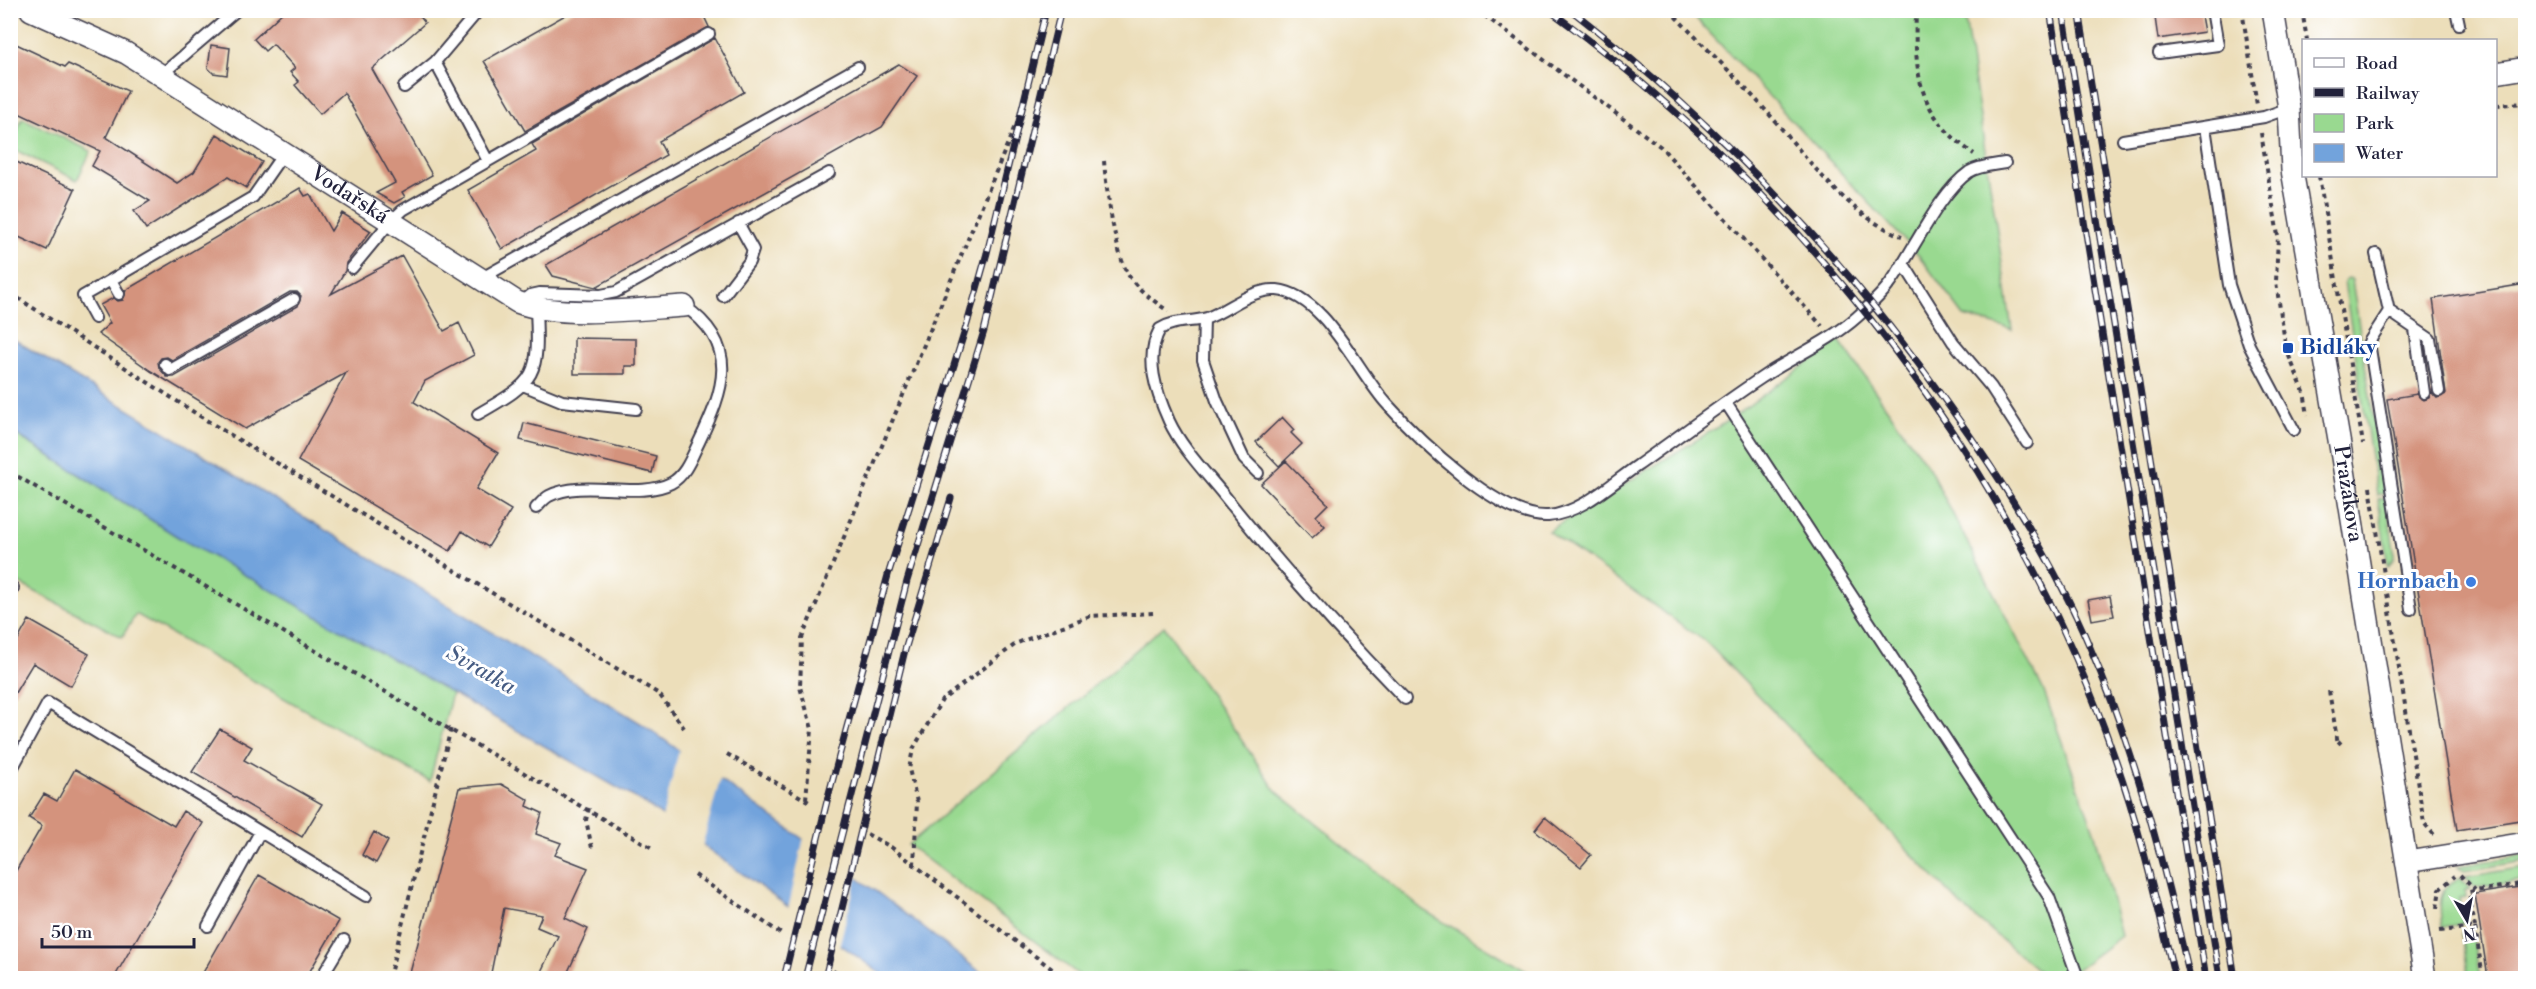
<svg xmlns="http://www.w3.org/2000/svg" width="2536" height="989" viewBox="0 0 2536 989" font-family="'Libre Bodoni',serif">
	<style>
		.green { fill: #99d990; stroke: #5e7e66; stroke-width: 1.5 }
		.water { fill: #72a3dc; stroke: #4a628c; stroke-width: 1.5 }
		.pier { fill: #ecdeba }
		.building { fill: #d4937d; fill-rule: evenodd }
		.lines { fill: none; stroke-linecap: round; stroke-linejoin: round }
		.service-casing { stroke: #403e4e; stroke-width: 14 }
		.minor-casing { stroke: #403e4e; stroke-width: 24 }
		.path { stroke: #403e4e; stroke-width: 4; stroke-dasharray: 4.5 4.5; stroke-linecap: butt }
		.service { stroke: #fff; stroke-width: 10 }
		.minor { stroke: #fff; stroke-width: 21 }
		.rail-casing { stroke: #22223b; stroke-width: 7 }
		.rail { stroke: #fff; stroke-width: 4.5; stroke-dasharray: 14; stroke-linecap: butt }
		.transit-dot { fill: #1a4fb4; stroke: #fff; stroke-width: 2 }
		.shop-dot { fill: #3f7fe0; stroke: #fff; stroke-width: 2 }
		.labels { text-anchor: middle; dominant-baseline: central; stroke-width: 6; stroke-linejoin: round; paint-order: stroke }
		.street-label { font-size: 21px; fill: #22223b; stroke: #fff }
		.transit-label { font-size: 21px; font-weight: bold; fill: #164399; stroke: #fff; text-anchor: start }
		.shop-label { font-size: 21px; font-weight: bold; fill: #366cbe; stroke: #fff; text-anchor: end }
		.water-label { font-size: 22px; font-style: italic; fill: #465c83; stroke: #fff }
	</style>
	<rect width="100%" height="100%" fill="#fff"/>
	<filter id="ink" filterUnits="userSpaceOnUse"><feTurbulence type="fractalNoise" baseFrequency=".0167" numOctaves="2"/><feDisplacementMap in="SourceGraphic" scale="12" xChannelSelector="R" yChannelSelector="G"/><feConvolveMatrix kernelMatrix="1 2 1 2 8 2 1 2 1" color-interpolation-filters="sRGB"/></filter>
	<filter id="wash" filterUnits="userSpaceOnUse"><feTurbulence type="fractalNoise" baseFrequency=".008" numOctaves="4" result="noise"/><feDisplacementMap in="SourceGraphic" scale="24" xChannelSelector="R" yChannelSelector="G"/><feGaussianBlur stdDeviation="1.35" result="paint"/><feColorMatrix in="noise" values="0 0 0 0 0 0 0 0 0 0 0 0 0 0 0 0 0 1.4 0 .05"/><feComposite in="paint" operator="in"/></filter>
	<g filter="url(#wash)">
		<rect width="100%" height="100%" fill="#ecdeba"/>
		<path class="green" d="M1689,11H1964L2012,330L1964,316L1920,257Z
			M22,118L91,151L77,180L11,148Z
			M2348,279L2352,280L2385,493L2377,495L2344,282Z
			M1839,340L1929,468L2043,689L2095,834L2121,936L2065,978H2047L1964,908L1706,642L1548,531L1726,422Z
			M10,431L178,537L452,693L430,781L136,614L122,637L11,579Z
			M2386,497L2394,550V558L2388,567L2378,499Z
			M1164,626L1276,791L1423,910L1538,978H1083L908,845Z
			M2525,855V861L2464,871L2458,866Z
			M2525,867V880L2475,888L2465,877Z
			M2460,878L2470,889L2465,890L2466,897L2459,898L2463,924L2442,927C2439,906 2437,887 2460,878Z
			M2472,932L2480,978H2469L2462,934Z"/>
		<path class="water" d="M10,337L642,724L881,895L988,978H887L644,803L178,537L11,431Z"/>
		<path class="pier" d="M680,746L721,776L702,847L662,819Z
			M804,837L857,876L839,947L788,910Z"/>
		<g id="blocks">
			<path class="building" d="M285,10H415L425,23L372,69L432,175L402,192L405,197L394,203L376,193L395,183L344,93L320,114L295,85L299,82L290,72L295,68L273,44L265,51L254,39Z
				M574,10H701L709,27L525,131L484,61Z
				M2154,10H2200L2204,32L2158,39Z
				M715,38L744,92L659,141L666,155L502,249L468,190L536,151L532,144Z
				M10,41L65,67L68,64L128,91L106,137L177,183L194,172L217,134L262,162L246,188L228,177L146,229L134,211L150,201L92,166L100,151L10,109Z
				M211,45L230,48L227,75L213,73L208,68Z
				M899,64L917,76L882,127L596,287L553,276L546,265Z
				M10,159L75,189L47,250L10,233Z
				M300,188L305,196L310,194L331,231L342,213L371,231L346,263L345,271L331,294L402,256L444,331L459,323L474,355L425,381L414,402L498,453L476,489L511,510L488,547L462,531L450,551L298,461L346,373L245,429L151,371L98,334L110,323L100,305L113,298L118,301L123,300L126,290ZM290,292H297L301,296L298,306L174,377H167L159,368L158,362L161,358L167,357L172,360Z
				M2526,284V819L2457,830L2387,399L2417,394L2424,400L2429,398L2431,392L2437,398L2446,394L2433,299Z
				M574,338L636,339V366H625V374H574Z
				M1282,417L1294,430L1291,433L1302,444L1279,466L1256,442Z
				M524,423L656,456L652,473L520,440Z
				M1286,461L1328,504L1316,516L1325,526L1312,538L1261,484Z
				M2110,596L2114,616L2092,620L2088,600Z
				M29,620L89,654L71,686L33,663L10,701V654Z
				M220,729L252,747L244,760L322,804L302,837L192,772Z
				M75,769L174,826L183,811L203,823L114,978H10V881L42,826L29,818L44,794L57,801Z
				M501,784L529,800L527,806L542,813L536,834L561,843L555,855L588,868L565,918L588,929L565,978H538L558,936L537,927L542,915L504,908L490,978H429L410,973L459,788Z
				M1545,817L1591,855L1581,867L1535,830Z
				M374,832L388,841L376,863L362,855Z
				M259,875L339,921L306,978H200Z
				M2526,886V978H2488L2475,894Z"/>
		</g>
	</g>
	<g filter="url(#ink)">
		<use href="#blocks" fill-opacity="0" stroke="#403e4e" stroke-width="1.5"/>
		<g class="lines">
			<defs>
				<path id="service" d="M2456,10L2459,24
					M2159,53L2218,45L2212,10
					M435,62L488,161
					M161,75L237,10
					M404,87L435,62L479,10
					M2205,127L2229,285L2249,345L2294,430
					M2123,140L2264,117L2289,108
					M2376,254L2389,311L2369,342L2411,609
					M1903,263L1953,342L1991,387L2027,443
					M352,268L390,222L403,210L709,34
					M480,279L858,67
					M119,294L111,280L253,197L283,154
					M723,296L749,262L753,250L738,223
					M521,303L531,295L540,293L601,295L616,292L829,173
					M2389,311L2430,339L2439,391
					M95,318L83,296L111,280
					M1204,319L1203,360L1217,401L1244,459L1258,473
					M2415,329L2424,393
					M165,364L170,370L294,299
					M523,385L562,401L636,409
					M1726,403L2049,897L2078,978
					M478,414C538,380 539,376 536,308
					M536,508C540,504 545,498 549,496C584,478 638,500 671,483C686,475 692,456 699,442C724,390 741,345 684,306
					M10,592L13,588
					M1405,699C1341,633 1280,565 1223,494C1205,472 1181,447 1169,421C1156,392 1144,358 1160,329C1176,319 1191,323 1207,318C1229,310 1252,288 1277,290C1325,295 1357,371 1387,404C1418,439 1500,519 1548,516C1581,513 1611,484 1637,466C1678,437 1719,406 1761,378C1792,357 1829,342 1857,317C1868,307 1882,295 1891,282C1913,252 1938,194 1969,172C1978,166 1994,165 2005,163
					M10,765L13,767L48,703L366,896
					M208,926L260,832
					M321,978L344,940"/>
				<g id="minor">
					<path id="s1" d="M31,10L126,53L517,302C561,319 636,309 684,306"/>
					<path id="s2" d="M2273,10L2289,108L2292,170L2341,451L2425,978"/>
					<path d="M2496,73L2526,68"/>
					<path d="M2407,862L2526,843"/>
				</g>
			</defs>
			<use href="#service" class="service-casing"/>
			<use href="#minor" class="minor-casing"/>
			<path class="path" d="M1477,10L1661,147L1822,326
				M1669,10C1699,41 1730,71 1759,103C1800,147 1844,215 1902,236
				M1916,10C1914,75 1918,115 1974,154
				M2242,10L2257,105
				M2302,10L2307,40
				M2496,105L2526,103
				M2261,133L2278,236L2276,282L2286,349L2304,392L2308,415
				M1104,161C1106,188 1115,254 1129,276C1139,291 1154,301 1168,311
				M2319,176L2363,444
				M10,293L206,420L659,694L684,728
				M10,472L654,849
				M2370,487L2424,823L2436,837
				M2329,691L2338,744L2341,741
				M727,754L811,803
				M806,799L812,729L800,687L802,638L1015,126
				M589,808L586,820L592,848
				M867,834L891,847L1064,978
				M914,865L917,802L909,769L913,749L942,700L1017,643L1090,616L1154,613
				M695,875L783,935
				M2460,875L2475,890
				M2437,908L2440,889L2455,876
				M2475,927L2469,892L2526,883
				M2440,931L2475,927L2483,978
				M833,971L844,978
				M389,978L451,728"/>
			<use href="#service" class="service"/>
			<use href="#minor" class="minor"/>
			<defs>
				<path id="rail" d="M1549,10C1803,195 2013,463 2116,761C2141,832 2157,905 2175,978
					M1571,10C1717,124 1843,255 1949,406C2003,481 2053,560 2089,645C2136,753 2164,865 2190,978
					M2050,10L2206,978
					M2063,10L2220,978
					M2079,10L2235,978
					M784,978L828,797L888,575L967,324L987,253L1046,10
					M805,978L907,581L984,331L1061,10
					M825,978L905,650L951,498"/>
			</defs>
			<use href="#rail" class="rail-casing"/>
			<use href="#rail" class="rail"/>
		</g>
	</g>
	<rect class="transit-dot" x="2282" y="342" width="12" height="12" rx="3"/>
	<circle class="shop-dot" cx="2471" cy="582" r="6"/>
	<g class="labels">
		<g class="street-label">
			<text stroke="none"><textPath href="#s1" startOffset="369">Vodařská</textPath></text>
			<text stroke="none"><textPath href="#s2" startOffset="490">Pražákova</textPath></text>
		</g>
		<g class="transit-label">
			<text x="2300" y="348">Bidláky</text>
		</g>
		<g class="shop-label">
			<text x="2459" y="582">Hornbach</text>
		</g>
		<g class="water-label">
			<text transform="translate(481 670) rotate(30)">Svratka</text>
		</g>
	</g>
	<rect width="2536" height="989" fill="none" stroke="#fff" stroke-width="36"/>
	<rect x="2302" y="39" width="195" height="138" fill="#ffffff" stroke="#a7a7b1" stroke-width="1.5"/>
	<rect x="2314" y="58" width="30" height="9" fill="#ffffff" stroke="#a7a7b1" stroke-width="1.5"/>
	<text x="2356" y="69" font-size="18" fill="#22223b">Road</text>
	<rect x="2314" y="88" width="30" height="9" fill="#22223b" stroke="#a7a7b1" stroke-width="1.5"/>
	<text x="2356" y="99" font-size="18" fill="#22223b">Railway</text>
	<rect x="2314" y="114" width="30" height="18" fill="#99d990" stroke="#a7a7b1" stroke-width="1.5"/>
	<text x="2356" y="129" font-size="18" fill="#22223b">Park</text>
	<rect x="2314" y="144" width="30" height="18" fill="#72a3dc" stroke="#a7a7b1" stroke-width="1.5"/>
	<text x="2356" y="159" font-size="18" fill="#22223b">Water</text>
	<g transform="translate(2467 920) rotate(170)" stroke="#ffffff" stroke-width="4.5" paint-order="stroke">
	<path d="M0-4.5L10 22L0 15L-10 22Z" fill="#22223b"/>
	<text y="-9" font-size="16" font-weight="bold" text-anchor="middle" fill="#22223b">N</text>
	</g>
	<path d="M42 938v9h152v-9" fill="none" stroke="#22223b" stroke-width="3"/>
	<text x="51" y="938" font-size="18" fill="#22223b" stroke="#ffffff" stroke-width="4.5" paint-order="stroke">50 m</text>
</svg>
